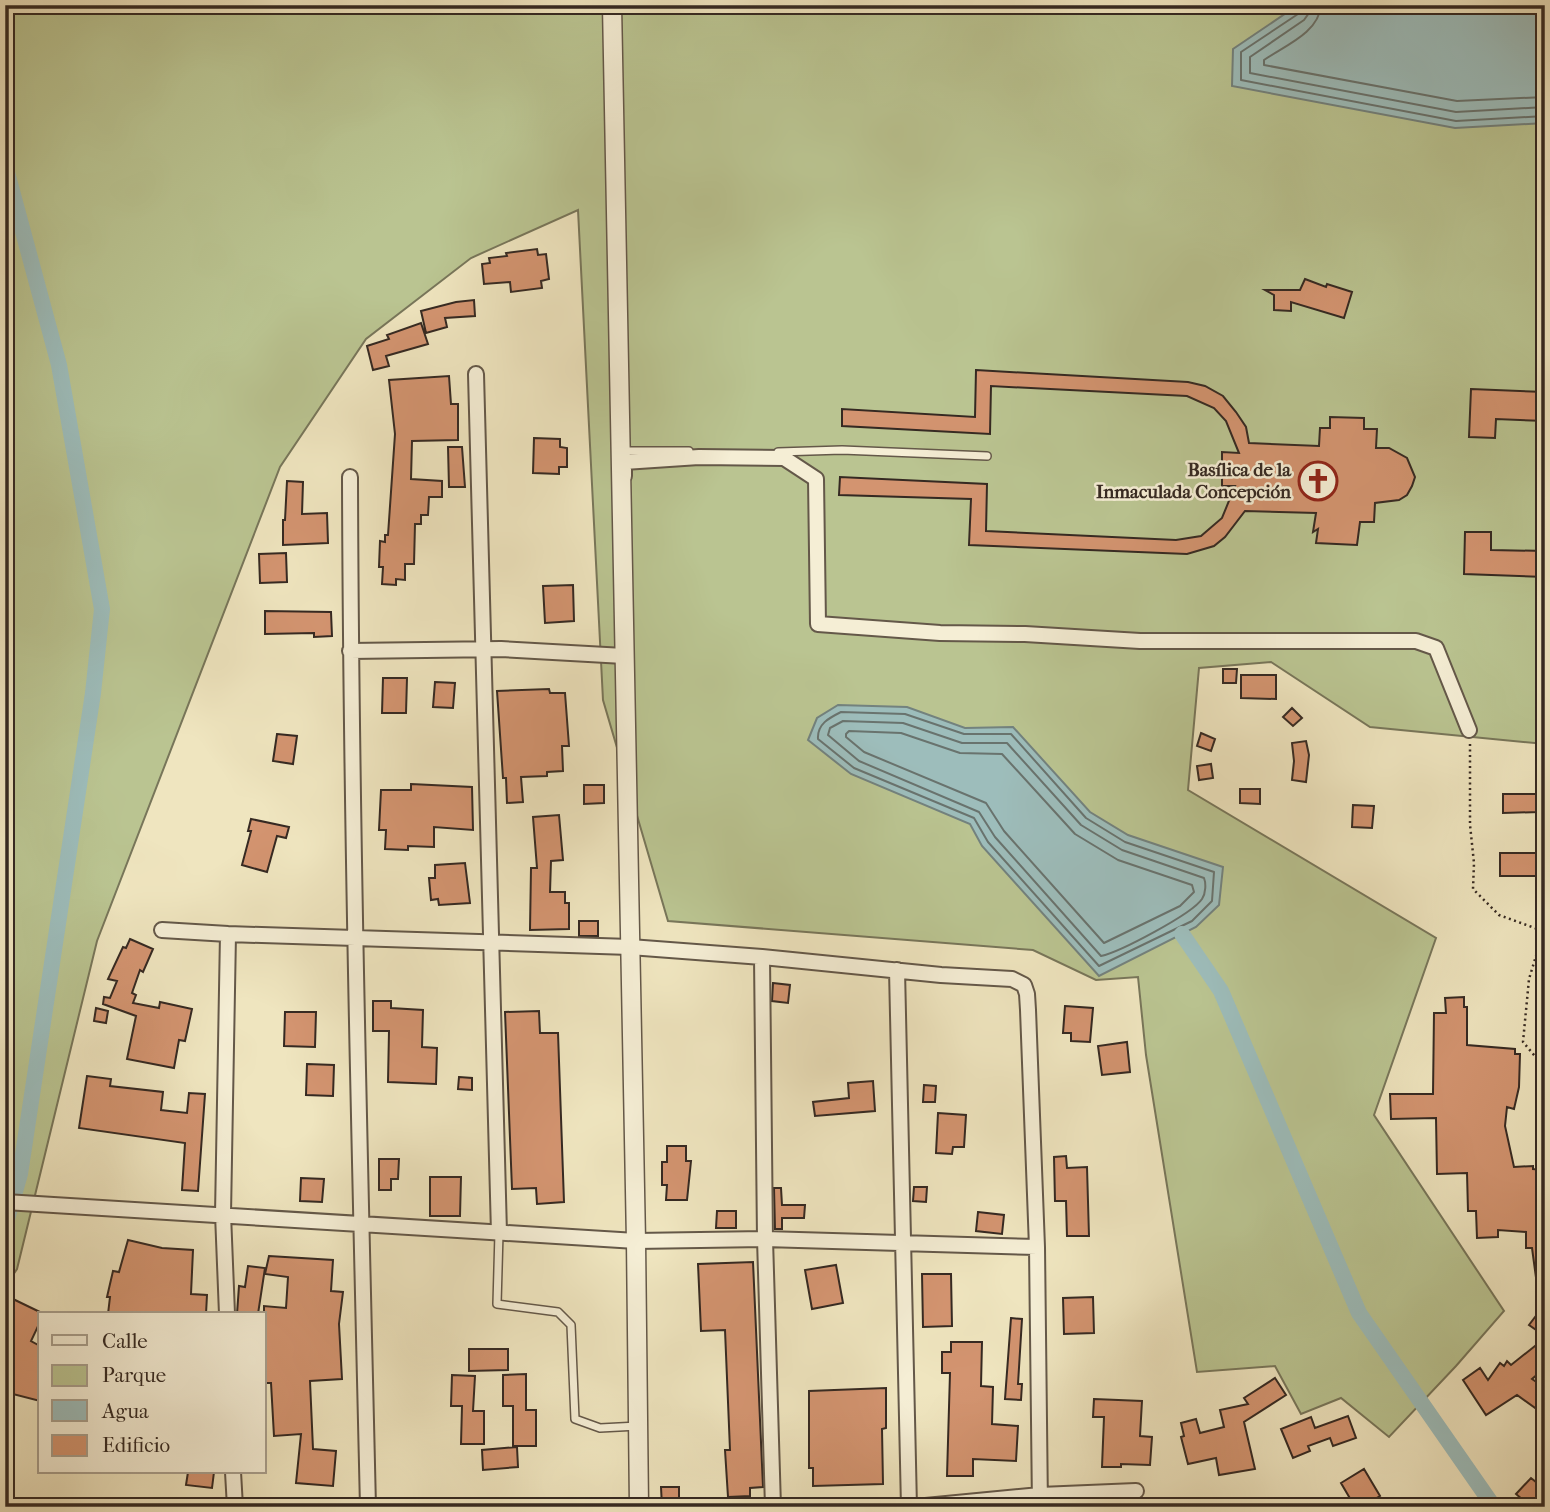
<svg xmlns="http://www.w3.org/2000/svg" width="1550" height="1512" viewBox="0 0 1550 1512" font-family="'IM FELL French Canon',serif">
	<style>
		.green { fill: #bac491; stroke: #78765a; stroke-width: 2 }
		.water { fill: #9dbdbb; stroke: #73827e; stroke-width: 2 }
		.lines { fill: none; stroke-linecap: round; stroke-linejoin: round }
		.shore { stroke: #69736e; stroke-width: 2 }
		.canal { stroke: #9dbdbb; stroke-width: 16 }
		.building { fill: #d39470; stroke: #352922; stroke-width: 2 }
		.service-casing { stroke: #645849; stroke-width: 10 }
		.minor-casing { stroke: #645849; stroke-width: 18 }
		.tertiary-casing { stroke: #645849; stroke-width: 21 }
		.path { stroke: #352922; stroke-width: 2.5; stroke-dasharray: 2 3.5; stroke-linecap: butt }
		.service { stroke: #f5eed5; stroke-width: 7 }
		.minor { stroke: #f5eed5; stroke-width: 14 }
		.tertiary { stroke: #f5eed5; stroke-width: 18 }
		.labels { text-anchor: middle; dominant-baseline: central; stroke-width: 5; stroke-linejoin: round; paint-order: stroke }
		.poi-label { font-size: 19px; font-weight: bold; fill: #352922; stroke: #f5eed5; text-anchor: end }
	</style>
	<rect width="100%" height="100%" fill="#efe5bf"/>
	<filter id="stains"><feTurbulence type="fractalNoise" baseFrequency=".00286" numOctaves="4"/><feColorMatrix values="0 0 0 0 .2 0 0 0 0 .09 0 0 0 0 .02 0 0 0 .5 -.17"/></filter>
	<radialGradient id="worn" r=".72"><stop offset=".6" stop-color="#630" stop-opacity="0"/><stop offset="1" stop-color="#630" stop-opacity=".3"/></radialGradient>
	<path class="green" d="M5,5H1545V744L1370,727L1271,662L1199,668L1188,790L1436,938L1374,1115L1504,1311L1456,1366L1389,1437L1341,1398L1301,1414L1275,1366L1197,1372L1146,1055L1138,977L1096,980L1033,950L668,921L603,700L578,210L471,258L366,339L280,467L97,941L17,1269L5,1287Z"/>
	<path class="water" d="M1298,5H1545V123L1455,128L1232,86L1233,49Z
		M838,705L907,707L965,728L1013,727L1090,812L1128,835L1223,867L1219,905L1196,927L1099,976L982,846L970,824L851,774L808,740L817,718Z"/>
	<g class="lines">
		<path class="shore" d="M1301,5L1298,14L1241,52V80L1456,121L1545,116
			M1310,5L1309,13L1304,20L1250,57V73L1456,112L1545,107
			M1321,5C1319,33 1284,46 1264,60V65L1457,101L1545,97
			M841,712L905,714L964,734H1011L1086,818L1125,842L1214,872L1212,901L1192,921L1099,966L988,842L974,818L854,768L818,739C817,724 829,718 841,712Z
			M843,721L903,723L962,743H1007L1081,825L1122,850L1204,878C1206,883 1206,893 1202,899C1192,914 1120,952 1101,956L995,837L979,812L859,761L828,735L830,728Z
			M849,731L901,733L960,753L1002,754L1075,834L1118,860L1192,885L1194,892L1180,906L1104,943L1004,831L986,803L864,752L846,737V734Z"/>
		<path class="canal" d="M5,165L59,365L102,609L93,693L20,1174L5,1226
			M1182,934L1221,991L1359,1313L1494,1507"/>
	</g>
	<path class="building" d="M537,249L538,255L546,254L549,279L541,281L542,288L511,292L510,282L484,284L482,264L490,263L489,258L507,256L506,253Z
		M1305,279L1326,287L1327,284L1352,292L1344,318L1291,302V311L1274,310V295L1265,290H1300Z
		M474,300L475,316L445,318L447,327L426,333L421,311L456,302Z
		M421,323L428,344L386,356L389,366L373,370L367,346L389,339L387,335Z
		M976,370L1188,382L1205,386L1223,396L1236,412L1246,427L1249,443L1319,446L1320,428H1330V417L1364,418V429H1377L1376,448H1389L1407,458L1415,477L1412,486L1407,495L1399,500L1375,503L1374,522H1360L1357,545L1316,543L1318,529L1313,532L1316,513L1245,511L1225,537L1214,546L1187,554L969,545L971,499L839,495L840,477L987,484L986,531L1176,540L1201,536L1222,518L1235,486H1222V452L1239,453L1226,421L1214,408L1187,396L991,386L990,434L842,426V409L975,417Z
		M449,376L451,404H458V440L412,441L411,479L442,481V497H429L428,515H421V524H415L414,564H405V580L396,579V585L382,584L383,567H379L380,541L385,542V535H388L395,434L389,380Z
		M1471,389L1545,392V421L1496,419L1495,438L1469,437Z
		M534,438L560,439V447L567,448V467H559V474L533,473Z
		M448,447H462L465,487H449Z
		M287,481L303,482L302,514L327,513L328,543L283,545V520H285Z
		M1465,532H1491V550L1545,551V577L1464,574Z
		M286,553L287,582L260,583L259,554Z
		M573,585L574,621L545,623L543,586Z
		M265,611L331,612L332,636L314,637V633L265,634Z
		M1223,669H1237L1236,683H1223Z
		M1241,675H1276V699L1241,698Z
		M383,678H407L406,713H382Z
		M435,682L455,683L453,708L433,707Z
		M549,689L550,693H565L569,746H562L563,771L547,772V776L521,777L523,802L507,803L506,778H503L497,691Z
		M1292,708L1302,718L1293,726L1283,717Z
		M1201,733L1215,739L1211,751L1197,746Z
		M277,734L297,736L293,764L273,761Z
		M1306,741L1309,755L1306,782L1292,780L1294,761L1292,743Z
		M1211,764L1213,778L1199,780L1197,766Z
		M411,784L472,787L473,830L434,827V847L408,846V850L385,849L386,830H379L381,790H411Z
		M584,785H604V803L584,804Z
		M1240,789H1260V804L1240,803Z
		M1503,794H1539V812L1503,813Z
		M1353,805L1374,806L1372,828L1352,827Z
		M559,815L563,860L551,861L550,892H565V903H569V929L530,930L531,868H537L533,817Z
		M251,819L289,827L286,838L277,836L267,872L242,865L251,831H248Z
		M1500,853H1540L1539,876H1500Z
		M465,863L470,903L439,905L438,899L431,900L429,878H435V865Z
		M579,921H598V936H579Z
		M130,939L153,949L143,972L140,970L132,993L136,995L133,1003L159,1008L160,1002L192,1009L185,1041L179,1040L174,1068L127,1059L136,1016L103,1004L104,997L110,998L117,981L108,979L123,947L126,948Z
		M773,983L790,985L788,1003L772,1001Z
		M1464,997V1007H1467V1045L1515,1049V1054H1520L1519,1087L1514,1109L1507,1107L1505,1126L1514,1167L1533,1166V1169L1545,1170V1200H1541L1538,1234H1545V1284L1537,1285L1532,1248H1526V1232L1498,1230V1237L1477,1238L1476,1211H1468L1467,1173L1437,1174L1436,1118L1391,1119L1390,1094H1433L1434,1013H1446L1445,998Z
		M373,1001H391V1008L423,1010L422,1047L437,1048L436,1084L388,1082L389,1031H373Z
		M1065,1006L1093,1008L1090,1042L1071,1041V1033H1063Z
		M96,1008L108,1011L106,1023L94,1021Z
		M539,1011L540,1033H558L564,1202L537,1204L536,1188L512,1189L505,1012Z
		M285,1012H316L315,1047L284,1046Z
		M1127,1042L1130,1072L1102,1075L1098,1046Z
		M307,1064L334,1065L333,1096L306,1095Z
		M87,1076L111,1079L110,1086L163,1092L161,1110L187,1113L189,1093L205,1094L198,1191L182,1190L185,1143L79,1128Z
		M459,1077L472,1078V1090L458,1089Z
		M873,1081L875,1111L815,1116L813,1102L849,1098L848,1083Z
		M924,1085L936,1086L935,1102H923Z
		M938,1113L966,1115L964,1147H953L952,1154L936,1153Z
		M667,1146H686V1161H691L687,1200H666L667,1185H662V1162H667Z
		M1066,1156L1067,1168L1087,1167L1089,1236H1067L1066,1201H1055L1054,1157Z
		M379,1159H399L398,1179H391V1190H379Z
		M430,1177H461L460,1216H430Z
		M301,1178L324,1179L322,1202L300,1201Z
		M914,1187H927L926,1202L913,1201Z
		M774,1188H781L782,1205H805L804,1218H782V1229H775Z
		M717,1211H736V1228H716Z
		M978,1212L1004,1215L1002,1234L976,1231Z
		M128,1240L162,1248L193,1250L191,1294L207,1295L206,1314H108L110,1297H107L113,1271L119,1272Z
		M269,1256L333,1260L331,1291L343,1292L339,1324L342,1379L310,1381L313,1449L336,1451L333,1486L296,1483L301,1434L274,1436L271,1383H264V1306L286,1308L288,1277L265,1274Z
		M753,1262L763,1487L750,1488V1496L728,1497L725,1450H730L725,1330L701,1331L698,1264Z
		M836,1265L843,1303L812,1309L805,1270Z
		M248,1266L265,1268L258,1314H237L239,1286L245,1287Z
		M922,1274H951L952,1326L923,1327Z
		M1093,1297L1094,1333L1064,1334L1063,1298Z
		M13,1299L44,1314H40V1322L31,1341L40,1346V1401L5,1392V1314Z
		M1545,1304V1336L1529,1325Z
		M1011,1318L1022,1319L1018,1384H1022L1021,1400L1005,1399Z
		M1545,1338V1368L1532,1379L1545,1388V1415L1517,1395L1486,1415L1463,1380L1480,1368L1488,1380L1500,1363L1504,1366L1507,1361L1511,1365Z
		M951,1342H982L981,1386L993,1387L992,1424L1018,1426L1016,1461L973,1459V1476H947L950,1373H942V1352H951Z
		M469,1349H508V1370L469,1371Z
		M526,1374V1410H536V1446H513V1406H503V1375Z
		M452,1375L475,1376L473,1411H484V1444H461L462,1406H451Z
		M1275,1378L1286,1395L1244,1422L1255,1469L1219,1475L1216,1458L1188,1464L1181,1437L1184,1436L1181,1423L1196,1419L1200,1433L1224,1427L1220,1410L1248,1404L1244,1398Z
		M886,1388V1428L882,1429L883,1484L813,1486V1468H809V1391Z
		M1094,1399L1142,1401L1140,1436L1152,1437L1150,1465L1121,1464V1467H1102L1104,1417H1093Z
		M1348,1416L1356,1438L1333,1446L1330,1438L1308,1446L1310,1451L1293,1458L1281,1429L1311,1417L1315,1428Z
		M517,1447L518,1467L483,1470L482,1450Z
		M1364,1469L1380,1496L1361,1507H1355L1341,1483Z
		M1545,1471V1507H1531L1516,1494L1531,1478L1536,1482Z
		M188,1472H214L212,1488L186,1485Z
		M661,1487H679V1507H662Z"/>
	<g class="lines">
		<defs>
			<path id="service" d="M621,451H689
				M778,452L842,450L987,456
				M499,1233L497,1304L558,1312L571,1325L575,1419L600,1428L638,1426"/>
			<path id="minor" d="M476,374L499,1233
				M624,476V462L699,457L784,458L816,479L818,624L940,633L1025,634L1140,641H1416L1436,648L1469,730
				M350,477C351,820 360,1163 368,1507
				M350,651L501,649L624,656
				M162,930L228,934L630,947L762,957L941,975L1012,979L1024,985L1027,994L1028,1010L1037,1247L1040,1507
				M762,957L765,1239L773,1507
				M897,970L909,1507
				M5,1202L636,1241L765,1239L1037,1247
				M227,1314L223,1214L228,934
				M233,1472L235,1507
				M915,1507L1040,1495L1136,1491"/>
			<path id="tertiary" d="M612,5L636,1241L639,1507"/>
		</defs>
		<use href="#service" class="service-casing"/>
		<use href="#minor" class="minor-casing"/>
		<use href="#tertiary" class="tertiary-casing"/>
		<path class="path" d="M1470,744V825L1474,863L1473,889L1499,915L1543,931L1545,934
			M1543,933L1529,979L1523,1042L1545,1068"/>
		<use href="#service" class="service"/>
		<use href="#minor" class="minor"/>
		<use href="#tertiary" class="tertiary"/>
	</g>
	<defs>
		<symbol id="church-ring" viewBox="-11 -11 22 22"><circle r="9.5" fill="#f5eed5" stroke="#8f2418" stroke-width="1.5"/><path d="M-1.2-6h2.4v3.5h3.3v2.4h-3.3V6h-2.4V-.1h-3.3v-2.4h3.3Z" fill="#8f2418"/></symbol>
	</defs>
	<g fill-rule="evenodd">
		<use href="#church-ring" x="1296" y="459" width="44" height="44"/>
	</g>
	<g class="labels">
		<g class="poi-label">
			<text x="1291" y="470">Basílica de la<tspan x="1291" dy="22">Inmaculada Concepción</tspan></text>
		</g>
	</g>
	<rect width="1550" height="1512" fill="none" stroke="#efe5bf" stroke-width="28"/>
	<rect x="7" y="7" width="1536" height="1498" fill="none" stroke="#352922" stroke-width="3.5"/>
	<rect x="14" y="14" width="1522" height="1484" fill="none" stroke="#352922" stroke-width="2"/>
	<rect x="38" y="1312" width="228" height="161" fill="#f5eed5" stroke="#a89f8d" stroke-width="2"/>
	<rect x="52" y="1335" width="35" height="10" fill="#f5eed5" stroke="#a89f8d" stroke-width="2"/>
	<text x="102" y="1348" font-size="21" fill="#352922">Calle</text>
	<rect x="52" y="1365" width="35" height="21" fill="#bac491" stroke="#a89f8d" stroke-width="2"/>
	<text x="102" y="1382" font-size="21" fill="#352922">Parque</text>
	<rect x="52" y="1400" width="35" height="21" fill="#9dbdbb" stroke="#a89f8d" stroke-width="2"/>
	<text x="102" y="1418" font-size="21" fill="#352922">Agua</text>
	<rect x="52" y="1435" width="35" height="21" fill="#d39470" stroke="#a89f8d" stroke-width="2"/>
	<text x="102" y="1452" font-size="21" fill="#352922">Edificio</text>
	<rect width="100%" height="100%" filter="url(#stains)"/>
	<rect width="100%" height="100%" fill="url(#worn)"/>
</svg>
